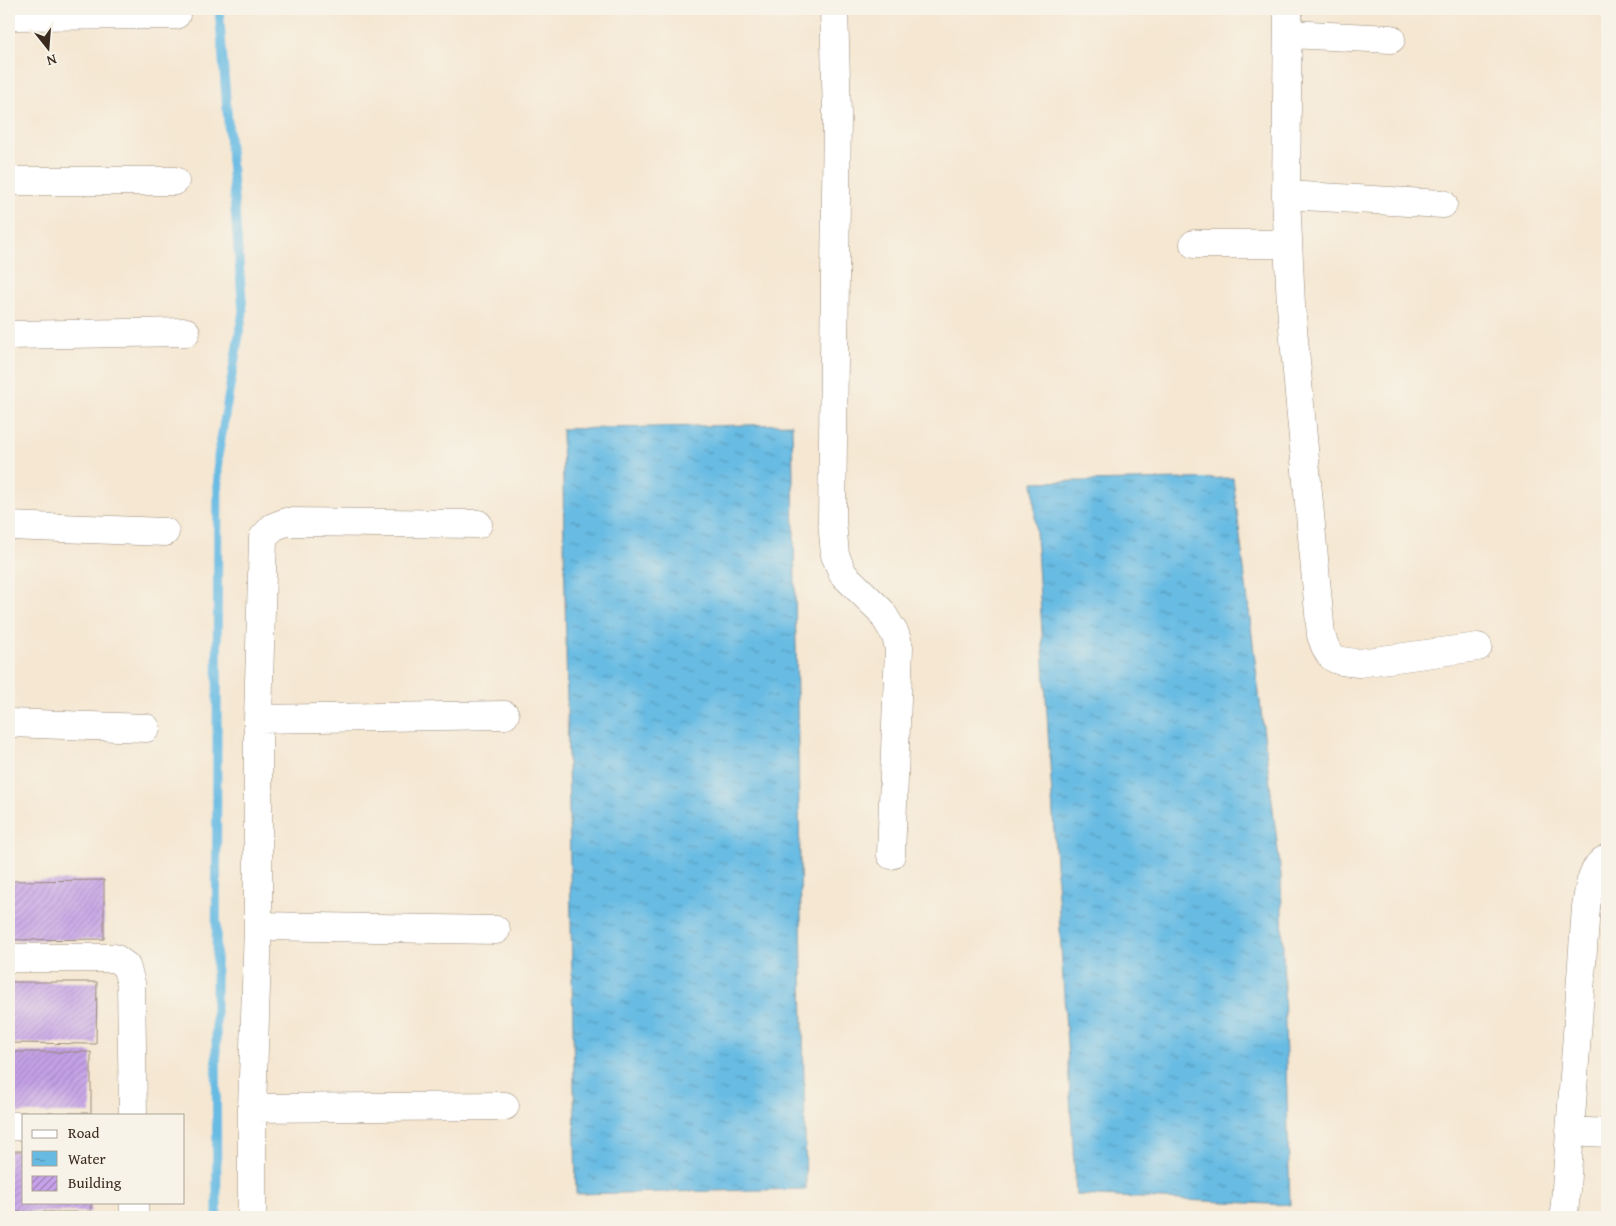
<svg xmlns="http://www.w3.org/2000/svg" width="1616" height="1226" viewBox="0 0 1616 1226" font-family="'Gentium Book Plus',serif">
	<style>
		.water { fill: url(#water-ripples); stroke: #517280 }
		.lines { fill: none; stroke-linecap: round; stroke-linejoin: round }
		.stream { stroke: #67bbe3; stroke-width: 9 }
		.building { fill: url(#building-hatch) }
		.minor-casing { stroke: #988878; stroke-width: 29 }
		.minor { stroke: #fff; stroke-width: 28 }
	</style>
	<defs>
		<pattern id="water-ripples" width="26" height="14" patternUnits="userSpaceOnUse" patternTransform="scale(1.25)"><rect width="26" height="14" fill="#67bbe3"/><path d="M2 4q2-2 4 0t4 0M15 11q2-2 4 0t4 0" fill="none" stroke="#5698b7"/></pattern>
		<pattern id="building-hatch" width="6" height="6" patternUnits="userSpaceOnUse" patternTransform="scale(1.25)"><rect width="6" height="6" fill="#c5a1e8"/><path d="M-1 1l2-2M0 6l6-6M5 7l2-2" fill="none" stroke="#a183bb"/></pattern>
	</defs>
	<rect width="100%" height="100%" fill="#f7f3e8"/>
	<filter id="ink" filterUnits="userSpaceOnUse"><feTurbulence type="fractalNoise" baseFrequency=".02" numOctaves="2"/><feDisplacementMap in="SourceGraphic" scale="10" xChannelSelector="R" yChannelSelector="G"/><feConvolveMatrix kernelMatrix="1 2 1 2 8 2 1 2 1" color-interpolation-filters="sRGB"/></filter>
	<filter id="wash" filterUnits="userSpaceOnUse"><feTurbulence type="fractalNoise" baseFrequency=".0096" numOctaves="4" result="noise"/><feDisplacementMap in="SourceGraphic" scale="20" xChannelSelector="R" yChannelSelector="G"/><feGaussianBlur stdDeviation="1.12" result="paint"/><feColorMatrix in="noise" values="0 0 0 0 0 0 0 0 0 0 0 0 0 0 0 0 0 1.4 0 .05"/><feComposite in="paint" operator="in"/></filter>
	<g filter="url(#wash)">
		<rect width="100%" height="100%" fill="#f5e7d2"/>
		<path class="water" d="M792,424L806,1189L576,1194L562,429Z
			M1233,478L1281,875L1290,1205L1076,1195L1033,482Z"/>
		<g class="lines">
			<path class="stream" d="M217,1217L216,1011L218,456L243,312L219,9"/>
		</g>
		<g id="blocks">
			<path class="building" d="M104,880V939L9,940V881Z
				M9,982H97L96,1044L9,1043Z
				M9,1052H91V1113H9Z
				M9,1151H24V1202H91V1212H9Z"/>
		</g>
	</g>
	<g filter="url(#ink)">
		<use href="#blocks" fill-opacity="0" stroke="#988878" stroke-width="1"/>
		<g class="lines">
			<defs>
				<path id="minor" d="M834,9L837,114L832,521L835,555L843,574L881,611L895,634L899,647L891,855
					M1288,9L1286,195L1291,306L1321,635C1329,660 1333,661 1359,663L1478,647
					M9,16L176,15
					M1289,34L1391,39
					M9,181H175
					M1286,195L1443,204
					M1194,244H1288
					M9,335L186,332
					M9,526L165,532
					M258,719L505,715
					M9,723L146,728
					M258,926L496,930
					M9,958H115L126,966L131,983L133,1115
					M252,1108L505,1106
					M9,1126H24
					M1570,1131L1607,1133
					M134,1202V1217
					M252,1217V1108L258,926V719L263,538L273,527L286,522L478,524
					M1564,1217L1586,907C1589,890 1590,867 1607,858"/>
			</defs>
			<use href="#minor" class="minor-casing"/>
			<use href="#minor" class="minor"/>
		</g>
	</g>
	<rect width="1616" height="1226" fill="none" stroke="#f7f3e8" stroke-width="30"/>
	<rect x="22" y="1114" width="162" height="90" fill="#f7f3e8" stroke="#aca397"/>
	<rect x="32" y="1130" width="25" height="8" fill="#ffffff" stroke="#aca397"/>
	<text x="68" y="1138" font-size="15" fill="#3b2a1e">Road</text>
	<rect x="32" y="1151" width="25" height="15" fill="url(#water-ripples)" stroke="#aca397"/>
	<text x="68" y="1164" font-size="15" fill="#3b2a1e">Water</text>
	<rect x="32" y="1176" width="25" height="15" fill="url(#building-hatch)" stroke="#aca397"/>
	<text x="68" y="1188" font-size="15" fill="#3b2a1e">Building</text>
	<g transform="translate(48 48) rotate(163)" stroke="#f7f3e8" stroke-width="4" paint-order="stroke">
	<path d="M0-4L9 19L0 12L-9 19Z" fill="#3b2a1e"/>
	<text y="-8" font-size="14" font-weight="bold" text-anchor="middle" fill="#3b2a1e">N</text>
	</g>
</svg>
